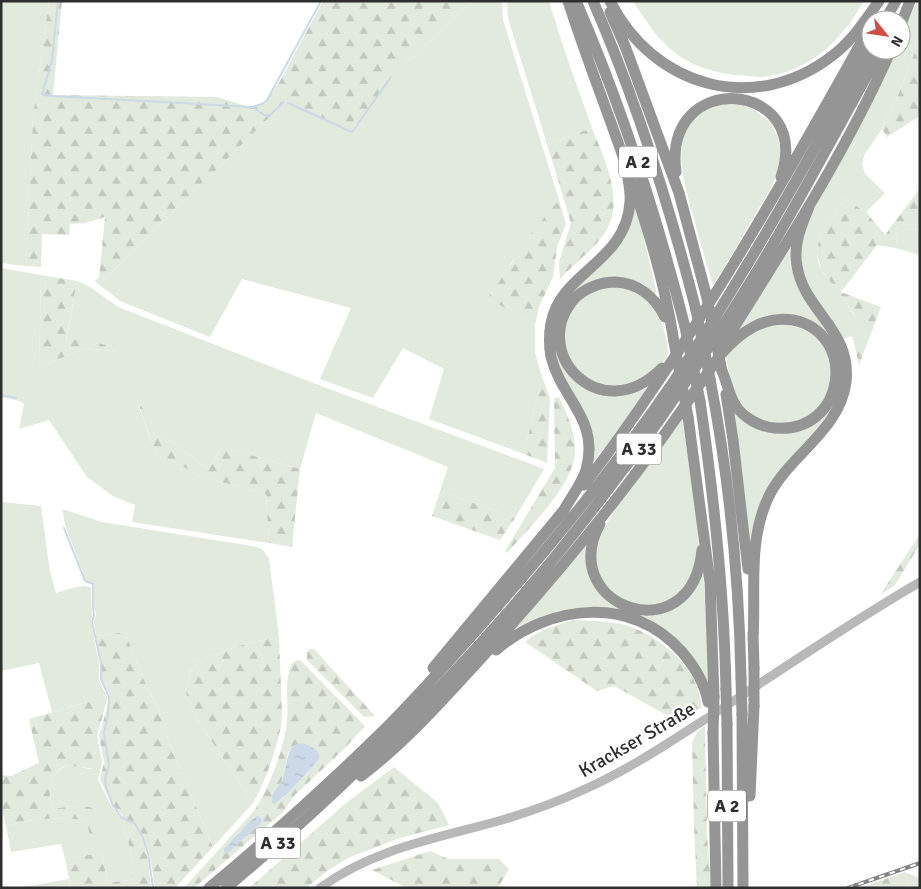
<svg xmlns="http://www.w3.org/2000/svg" width="921" height="889" viewBox="0 0 921 889" font-family="Signika,sans-serif">
	<style>
		.grass { fill: #e2e9dd }
		.forest { fill: url(#forest-firs); fill-rule: evenodd }
		.water { fill: url(#water-ripples) }
		.lines { fill: none; stroke-linecap: round; stroke-linejoin: round }
		.stream { stroke: #ccd9e7; stroke-width: 2 }
		.secondary { stroke: #b8b8b8; stroke-width: 9 }
		.highway { stroke: #959595; stroke-width: 11 }
		.rail-casing { stroke: #838383; stroke-width: 4 }
		.rail { stroke: #fff; stroke-width: 2; stroke-dasharray: 5.5; stroke-linecap: butt }
		.highway-bridge { stroke: #959595; stroke-width: 11 }
		.labels { text-anchor: middle; dominant-baseline: central; stroke-width: 5; stroke-linejoin: round; paint-order: stroke }
		.shield { fill: #fff; stroke: #6d6d6d; stroke-width: 1 }
		.shield-label { font-size: 18px; font-weight: bold; fill: #2e2e2e }
		.street-label { font-size: 19px; fill: #2e2e2e; stroke: #fff }
	</style>
	<defs>
		<pattern id="forest-firs" width="22" height="20" patternUnits="userSpaceOnUse" patternTransform="scale(1.25)"><rect width="22" height="20" fill="#e2e9dd"/><path d="M5 1l3.5 6h-7zM16 11l3.5 6h-7z" fill="#c2c8be"/></pattern>
		<pattern id="water-ripples" width="26" height="14" patternUnits="userSpaceOnUse" patternTransform="scale(1.25)"><rect width="26" height="14" fill="#ccd9e7"/><path d="M2 4q2-2 4 0t4 0M15 11q2-2 4 0t4 0" fill="none" stroke="#b0bbc6"/></pattern>
	</defs>
	<rect width="100%" height="100%" fill="#fff"/>
	<path class="grass" d="M1,1H49L33,118L26,266L1,263Z
		M473,1H502L503,20L559,200L511,259H514L489,298L535,325V353L542,377L524,454L429,419L444,369L403,348L373,398L320,379L351,308L242,279L210,337L120,301L97,283L107,277L285,102L352,132L392,76Z
		M507,1H549L563,46L592,128L547,144L508,18Z
		M633,1H864C841,41 809,73 761,77C752,77 743,75 734,75C713,72 691,66 674,52C657,39 645,19 633,1Z
		M917,1H920V39L895,103L882,129L865,154L862,163L865,174L885,193L866,212L845,199L819,238C817,248 816,260 821,269C824,275 830,280 833,285C847,303 860,321 867,343L855,347L852,336L842,339L809,290L799,256L803,231L894,50H901V34Z
		M729,103L747,105L769,121L778,138L782,154L779,169L771,188L713,286C707,264 700,241 694,219C680,171 664,116 729,103Z
		M636,205L657,294L613,277L560,315L574,379L583,387L594,393L608,396L621,395L649,388L609,443L592,463L553,348L562,304L590,273L633,206Z
		M920,224V255L896,248L898,225Z
		M791,245L790,263L796,282L840,351L842,365L831,343L790,316L736,334Z
		M1,268L41,275L39,368L84,348L120,352L66,342L77,281L90,287L118,307L321,386L544,469L515,518L440,491L448,467L316,413L300,469L222,447L209,469L204,467L165,436L137,402L156,453L203,477L266,494L269,543L132,522L135,505L113,496L87,477L49,420L19,429L24,404L20,401L1,397Z
		M603,287C609,287 616,286 622,287C647,291 661,314 666,337C667,344 670,352 666,359C653,372 646,378 628,384C625,385 621,387 617,387C568,388 547,331 582,297C587,293 597,290 603,287Z
		M784,324C797,327 812,331 821,342C845,374 826,417 789,426C784,427 776,424 770,423C756,420 743,408 736,395C730,384 728,367 726,355C744,336 757,326 784,324Z
		M836,401L826,418L809,439L789,460L751,542L734,410C745,416 760,428 771,432C796,440 818,414 836,401Z
		M682,419L696,510L699,546L692,576L675,598L649,608L618,598L606,587L598,572L595,554L603,530L616,508Z
		M1,502L41,506L50,572L56,593C66,590 81,584 91,587L92,615L91,621L99,664V680L107,697V700H94L52,712L39,663L1,671Z
		M62,509L102,522L257,547L262,549L269,558L279,637L251,642L195,661L197,666L191,668L186,693L196,718L253,803L213,847L168,739L164,721L143,678L125,632L96,636L94,622L96,614L94,606V584L86,581L66,528Z
		M590,536C588,546 586,557 588,567C595,610 655,631 687,599C695,590 699,580 703,569L710,691L675,640L589,608L573,609L558,612L528,623L513,630Z
		M71,765L89,769L101,767L98,779L110,804L118,815L128,841L136,879L108,883L101,853L65,859L61,844L11,852L6,826C33,818 58,817 85,820L90,835L98,814L93,808L85,806L78,808L72,806L58,808L52,806C47,789 51,768 71,765Z
		M905,872L920,878V888H909Z
		M69,879L71,888H18Z"/>
	<path class="forest" d="M49,1H62L53,95L217,97L252,108L262,105L267,100L280,81L323,1H473L392,76L352,132L285,102L107,277L97,283L95,281L99,277L105,217L85,223L70,224L69,235L42,234L41,267L26,266L33,117Z
		M920,39V116L887,137L882,129L895,103Z
		M592,128C605,161 628,206 601,238C589,253 573,265 560,279L559,262L571,223L547,144Z
		M918,191H920V224L898,225L896,248L877,245L841,292L881,307L859,365L855,347L867,342L853,312L821,269L817,253L819,238L845,199L866,212L885,235Z
		M559,200L566,224L557,247L553,277L539,307L535,325L488,298L514,260L510,259Z
		M41,275L77,281L66,341C85,336 104,344 122,352L84,348L39,368Z
		M542,377L550,398L547,463L524,454Z
		M559,397C567,413 574,430 575,448C577,483 529,527 507,553L505,551L555,468L554,398Z
		M137,401L165,436L204,467L209,469L222,447L300,469L292,547L269,543L266,494L203,477L156,453Z
		M440,491L515,518L500,540L432,516Z
		M920,534V544L895,585L880,595Z
		M575,620C591,621 606,621 621,624C652,631 688,659 698,689C700,695 701,702 702,708L686,714L681,723L614,686L597,691L525,642C540,629 556,625 575,620Z
		M125,632L143,678L164,721L168,739L213,847L175,888H155L149,852L144,837L136,824L125,819L112,804L100,779L104,762L99,736L110,696L102,680L101,663L96,636Z
		M279,637L282,715C282,736 264,785 253,803L196,718L186,693L191,668L197,666L195,661L251,642Z
		M310,649H314L375,716L364,717L307,660V652Z
		M300,660L365,726L345,748L294,796L283,812L194,888H184L254,811C269,789 285,746 287,720C289,702 284,683 291,665C293,661 295,661 300,660ZM303,743L307,745L287,794L277,802L280,784L284,775L287,756L290,750ZM262,820L246,837L225,854L239,832Z
		M94,700H107L97,736L102,761L101,767C97,768 92,769 88,768C72,767 62,760 53,778C49,788 49,796 52,806L59,808L72,806L78,808L85,806L93,808L98,814L97,840L90,835L85,820C58,817 33,818 6,826L1,804V775L11,776L39,763L29,719Z
		M705,726L707,834L711,888H697L694,827L692,743L698,731Z
		M394,767L438,803L449,825L400,838L350,857L330,869L306,888H249L345,804Z
		M118,815C123,821 130,821 135,826C148,838 149,871 151,888H71L65,859L101,853L108,883L136,879L128,841Z
		M430,851L448,859H499L509,869L498,888H407L372,870Z
		M905,872L909,888H859Z"/>
	<path class="water" d="M303,743C311,747 320,748 319,759L287,794L274,804L272,802C271,792 278,789 282,780C287,768 285,756 294,745Z
		M257,816L261,818L262,822L228,853H224V849L249,822Z"/>
	<g class="lines">
		<path class="stream" d="M58,1L52,61L42,94L53,96L252,107L262,104L267,100L321,1
			M288,103L352,132L356,127
			M252,107L268,117L284,102
			M357,125L391,77
			M1,395L16,398
			M64,528L85,581L93,584V606L94,615L92,622L101,663V679L109,697L108,715L104,733L109,765L105,779L106,787L112,804L121,817L135,824L143,837L148,853L153,888"/>
		<path class="secondary" d="M320,888C374,848 439,838 502,820C529,812 557,802 583,790C633,768 677,737 723,708C788,665 853,621 920,582"/>
		<path class="highway" d="M568,1C604,113 656,225 674,342
			M576,1C623,109 656,213 685,327
			M593,1C637,102 669,204 696,310
			M610,1C653,87 754,116 832,56C851,42 865,21 879,1
			M610,12L625,46L679,193L706,294
			M885,20L896,1
			M901,24L910,1
			M676,172C662,67 814,80 781,177
			M723,345C783,249 845,154 891,50
			M662,368C600,431 526,350 576,297C586,288 601,282 615,282C638,283 655,297 665,317
			M710,379C729,477 739,577 741,678
			M726,394L733,440L748,569
			M700,401C714,497 724,592 726,689
			M688,417L710,582L714,697
			M584,485C694,341 783,183 871,25
			M600,524C555,607 692,655 702,550
			M753,633L754,668
			M753,640C756,591 747,539 770,494C791,454 840,430 846,382C852,330 804,311 797,266C793,245 801,226 809,207
			M496,650C550,604 632,595 682,652C694,666 705,684 708,702
			M433,668L564,510C571,497 581,485 586,470C600,419 562,400 551,357C549,346 549,334 551,323C561,271 626,263 630,202C631,191 628,179 626,168
			M742,714L743,888
			M727,724L728,888
			M713,733L716,888
			M361,776C404,744 439,704 475,665C541,593 605,517 662,438C682,410 701,382 721,354C740,333 763,315 793,320C858,333 847,434 775,428C760,427 744,418 736,406C729,396 727,382 722,371
			M750,796L754,706
			M209,888C270,837 329,784 386,728C419,695 450,660 481,625C551,546 617,465 676,378C747,271 809,159 871,46
			M226,888C418,728 585,540 720,330C779,240 829,144 881,50"/>
		<defs>
			<path id="rail" d="M848,888L920,863"/>
		</defs>
		<use href="#rail" class="rail-casing"/>
		<use href="#rail" class="rail"/>
		<path class="highway-bridge" d="M706,294L722,371
			M696,310L710,379
			M685,327L700,401
			M674,342L688,417
			M754,668V706
			M741,678L742,714
			M726,689L727,724
			M713,733L714,697"/>
	</g>
	<g class="labels">
		<g class="shield">
			<rect x="619" y="146.5" width="38" height="31" rx="4"/>
			<rect x="616.5" y="433.5" width="45" height="31" rx="4"/>
			<rect x="708" y="790.5" width="38" height="31" rx="4"/>
			<rect x="255.5" y="827.5" width="45" height="31" rx="4"/>
		</g>
		<g class="shield-label">
			<text x="638" y="162">A 2</text>
			<text x="639" y="449">A 33</text>
			<text x="727" y="806">A 2</text>
			<text x="278" y="843">A 33</text>
		</g>
		<g class="street-label">
			<text transform="translate(637 740) rotate(-30)">Krackser Straße</text>
		</g>
	</g>
	<rect width="921" height="889" fill="none" stroke="#2e2e2e" stroke-width="5"/>
	<g transform="translate(886 35) rotate(120)"><circle r="24" fill="#ffffff" stroke="#ababab"/>
	<path d="M0-4L9 19L0 12L-9 19Z" fill="#ce4e46"/>
	<text y="-8" font-size="14" font-weight="bold" text-anchor="middle" fill="#2e2e2e">N</text>
	</g>
</svg>
